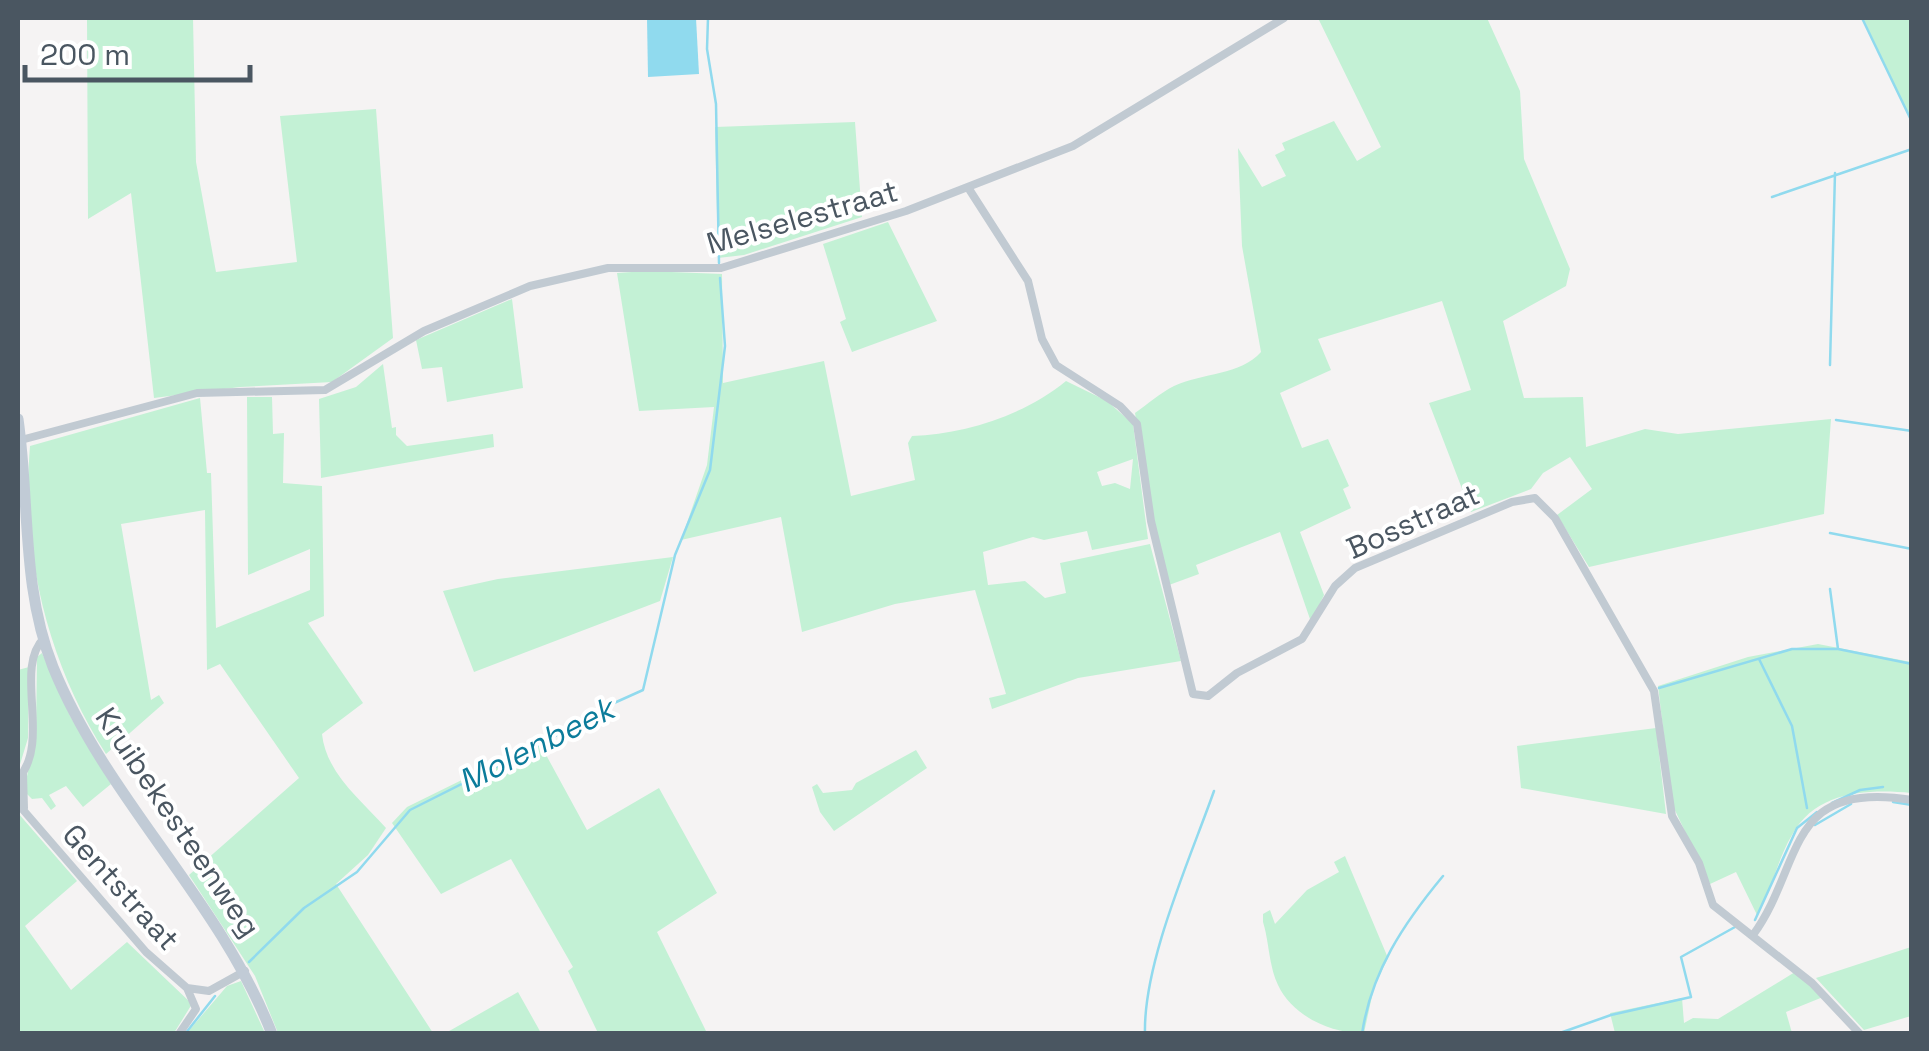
<svg xmlns="http://www.w3.org/2000/svg" width="1929" height="1051" viewBox="0 0 1929 1051" font-family="'Space Grotesk',sans-serif">
	<style>
		.green { fill: #c3f1d5; fill-rule: evenodd }
		.water { fill: #90daee }
		.lines { fill: none; stroke-linecap: round; stroke-linejoin: round }
		.stream { stroke: #90daee; stroke-width: 2.5 }
		.street { stroke: #c1cad2; stroke-width: 8 }
		.secondary { stroke: #c1cbd6; stroke-width: 11 }
		.labels { text-anchor: middle; dominant-baseline: central; stroke-width: 8; stroke-linejoin: round; paint-order: stroke }
		.street-label { font-size: 30px; fill: #4a5661; stroke: #fff }
		.water-label { font-size: 32px; font-style: italic; fill: #0c7c9b; stroke: #fff }
	</style>
	<rect width="100%" height="100%" fill="#f5f3f3"/>
	<path class="green" d="M87,18H193L196,162L216,272L297,262L280,116L376,109L393,338L332,382L240,387L154,398L131,193L88,219Z
		M1318,18H1487L1520,91L1524,159L1570,269L1566,286L1503,321L1524,398L1583,397L1586,447L1645,429L1678,434L1831,419L1824,514L1589,567L1557,515L1592,489L1570,457L1543,473L1531,489L1471,512L1429,403L1471,390L1442,301L1318,339L1331,370L1280,393L1302,448L1328,439L1349,486L1343,489L1351,508L1300,532L1324,595L1311,622L1280,532L1196,565L1199,574L1169,585L1156,540L1135,413C1148,404 1160,393 1174,386C1202,373 1241,375 1261,352L1242,246L1238,148L1262,187L1286,176L1275,155L1285,150L1282,143L1334,121L1357,161L1381,147Z
		M1863,18H1911V120Z
		M855,122L862,217L744,255L718,258L715,127Z
		M888,222L937,321L852,352L840,322L846,319L823,244Z
		M646,271L722,274L723,383L824,361L851,496L915,480L908,443L912,436C965,434 1025,415 1066,381L1107,401L1133,424L1148,539L1092,550L1087,531L1044,540L1033,537L983,552L988,585L1025,581L1045,598L1066,593L1060,563L1150,544L1181,661L1078,678L992,709L989,698L1006,694L975,590L895,604L802,632L781,517L681,540L707,465L714,407L639,411L617,273ZM1133,459L1130,489L1115,483L1102,486L1097,472Z
		M512,299L523,388L447,402L442,367L422,369L416,340Z
		M383,364L392,428L396,427V435L407,446L493,434L494,447L321,478L319,399L356,387Z
		M247,397H272L273,434L284,433L283,483L322,486L324,616L308,623L363,703L322,734C326,773 361,800 386,828L368,855L336,884L433,1033H278L255,976L189,875L299,778L220,664L207,670L205,510L121,524L151,700L159,695L164,703L106,754C48,663 21,554 30,446L200,398L207,473H211L216,628L310,590V549L248,575Z
		M673,557L660,601L474,672L443,591L498,579Z
		M1818,644L1911,662V793C1868,789 1816,791 1792,835C1777,860 1772,890 1757,915L1736,872L1710,884L1672,804L1658,686L1748,657Z
		M42,653L70,716L111,784L83,807L66,786L49,795L56,806L51,810L42,798L32,799L24,791L36,732L37,657Z
		M29,667L28,738L18,771V670Z
		M1656,728L1666,814L1521,788L1517,746Z
		M539,742L587,830L659,788L717,893L657,932L707,1033H598L568,971L573,967L511,859L441,894L392,823L407,807Z
		M916,750L927,768L834,831L820,812L812,787L817,784L823,793L852,790L856,783Z
		M18,813L77,881L25,926L71,990L127,942L192,1004L174,1033H18Z
		M1345,856L1388,958L1374,987L1364,1033C1332,1034 1292,1016 1278,985C1269,967 1269,941 1263,922V914L1270,910L1275,924L1307,890L1339,872L1334,862Z
		M1911,947V1016L1864,1030L1816,978Z
		M1795,972L1823,997L1786,1012L1792,1033H1615L1610,1013L1682,998L1684,1023L1693,1018L1718,1019Z
		M241,981L265,1033L186,1034L227,986Z
		M518,992L541,1033H445L451,1030Z"/>
	<path class="water" d="M647,18H696L699,74L648,77Z"/>
	<g class="lines">
		<path class="stream" d="M708,18L707,49L716,104L719,263
			M1862,18L1912,122
			M1772,197L1912,149
			M1830,365L1835,173
			M1836,420L1912,431
			M1830,533L1912,549
			M1830,589L1838,649L1912,664
			M1759,659L1792,726L1807,808
			M1659,688L1792,649H1838
			M1893,802L1912,805
			M1832,803L1860,790L1883,787
			M1815,825L1851,804
			M1755,920L1797,828L1817,812
			M249,962L304,908L357,872L410,810L551,739L583,717L643,690L675,555L710,470L725,346L720,278
			M185,1034L215,996
			M1145,1034C1143,963 1190,859 1214,791
			M1362,1034C1371,972 1404,923 1443,876
			M1557,1034L1611,1015L1691,997L1681,957L1735,927"/>
		<path class="street" d="M969,189L1028,281L1042,339L1056,365L1120,406L1137,424L1151,521L1193,694L1208,696L1237,673L1302,639L1335,586L1355,568L1512,502L1535,498L1555,518L1654,691L1672,816L1699,863L1713,905L1812,983L1860,1034
			M21,440L197,393L325,390L424,331L530,286L608,268H721L906,211L1073,146L1284,18
			M23,774L24,808
			M18,779C52,741 13,669 44,638
			M18,804L146,952L187,988L196,1009L179,1034
			M1753,935C1804,865 1784,779 1912,800
			M187,988L209,991L245,971"/>
		<path class="secondary" d="M18,419C30,502 21,587 53,667C107,800 220,900 272,1034"/>
	</g>
	<g class="labels">
		<g class="street-label">
			<text transform="translate(802 217) rotate(-16)">Melselestraat</text>
			<text transform="translate(1413 521) rotate(-24)">Bosstraat</text>
			<text transform="translate(178 822) rotate(56)">Kruibekesteenweg</text>
			<text transform="translate(121 887) rotate(48)">Gentstraat</text>
		</g>
		<g class="water-label">
			<text transform="translate(536 745) rotate(-27)">Molenbeek</text>
		</g>
	</g>
	<rect width="1929" height="1051" fill="none" stroke="#4a5661" stroke-width="40"/>
	<path d="M25 65v15h225v-15" fill="none" stroke="#4a5661" stroke-width="5"/>
	<text x="40" y="65" font-size="30" fill="#4a5661" stroke="#ffffff" stroke-width="8" paint-order="stroke">200 m</text>
</svg>
